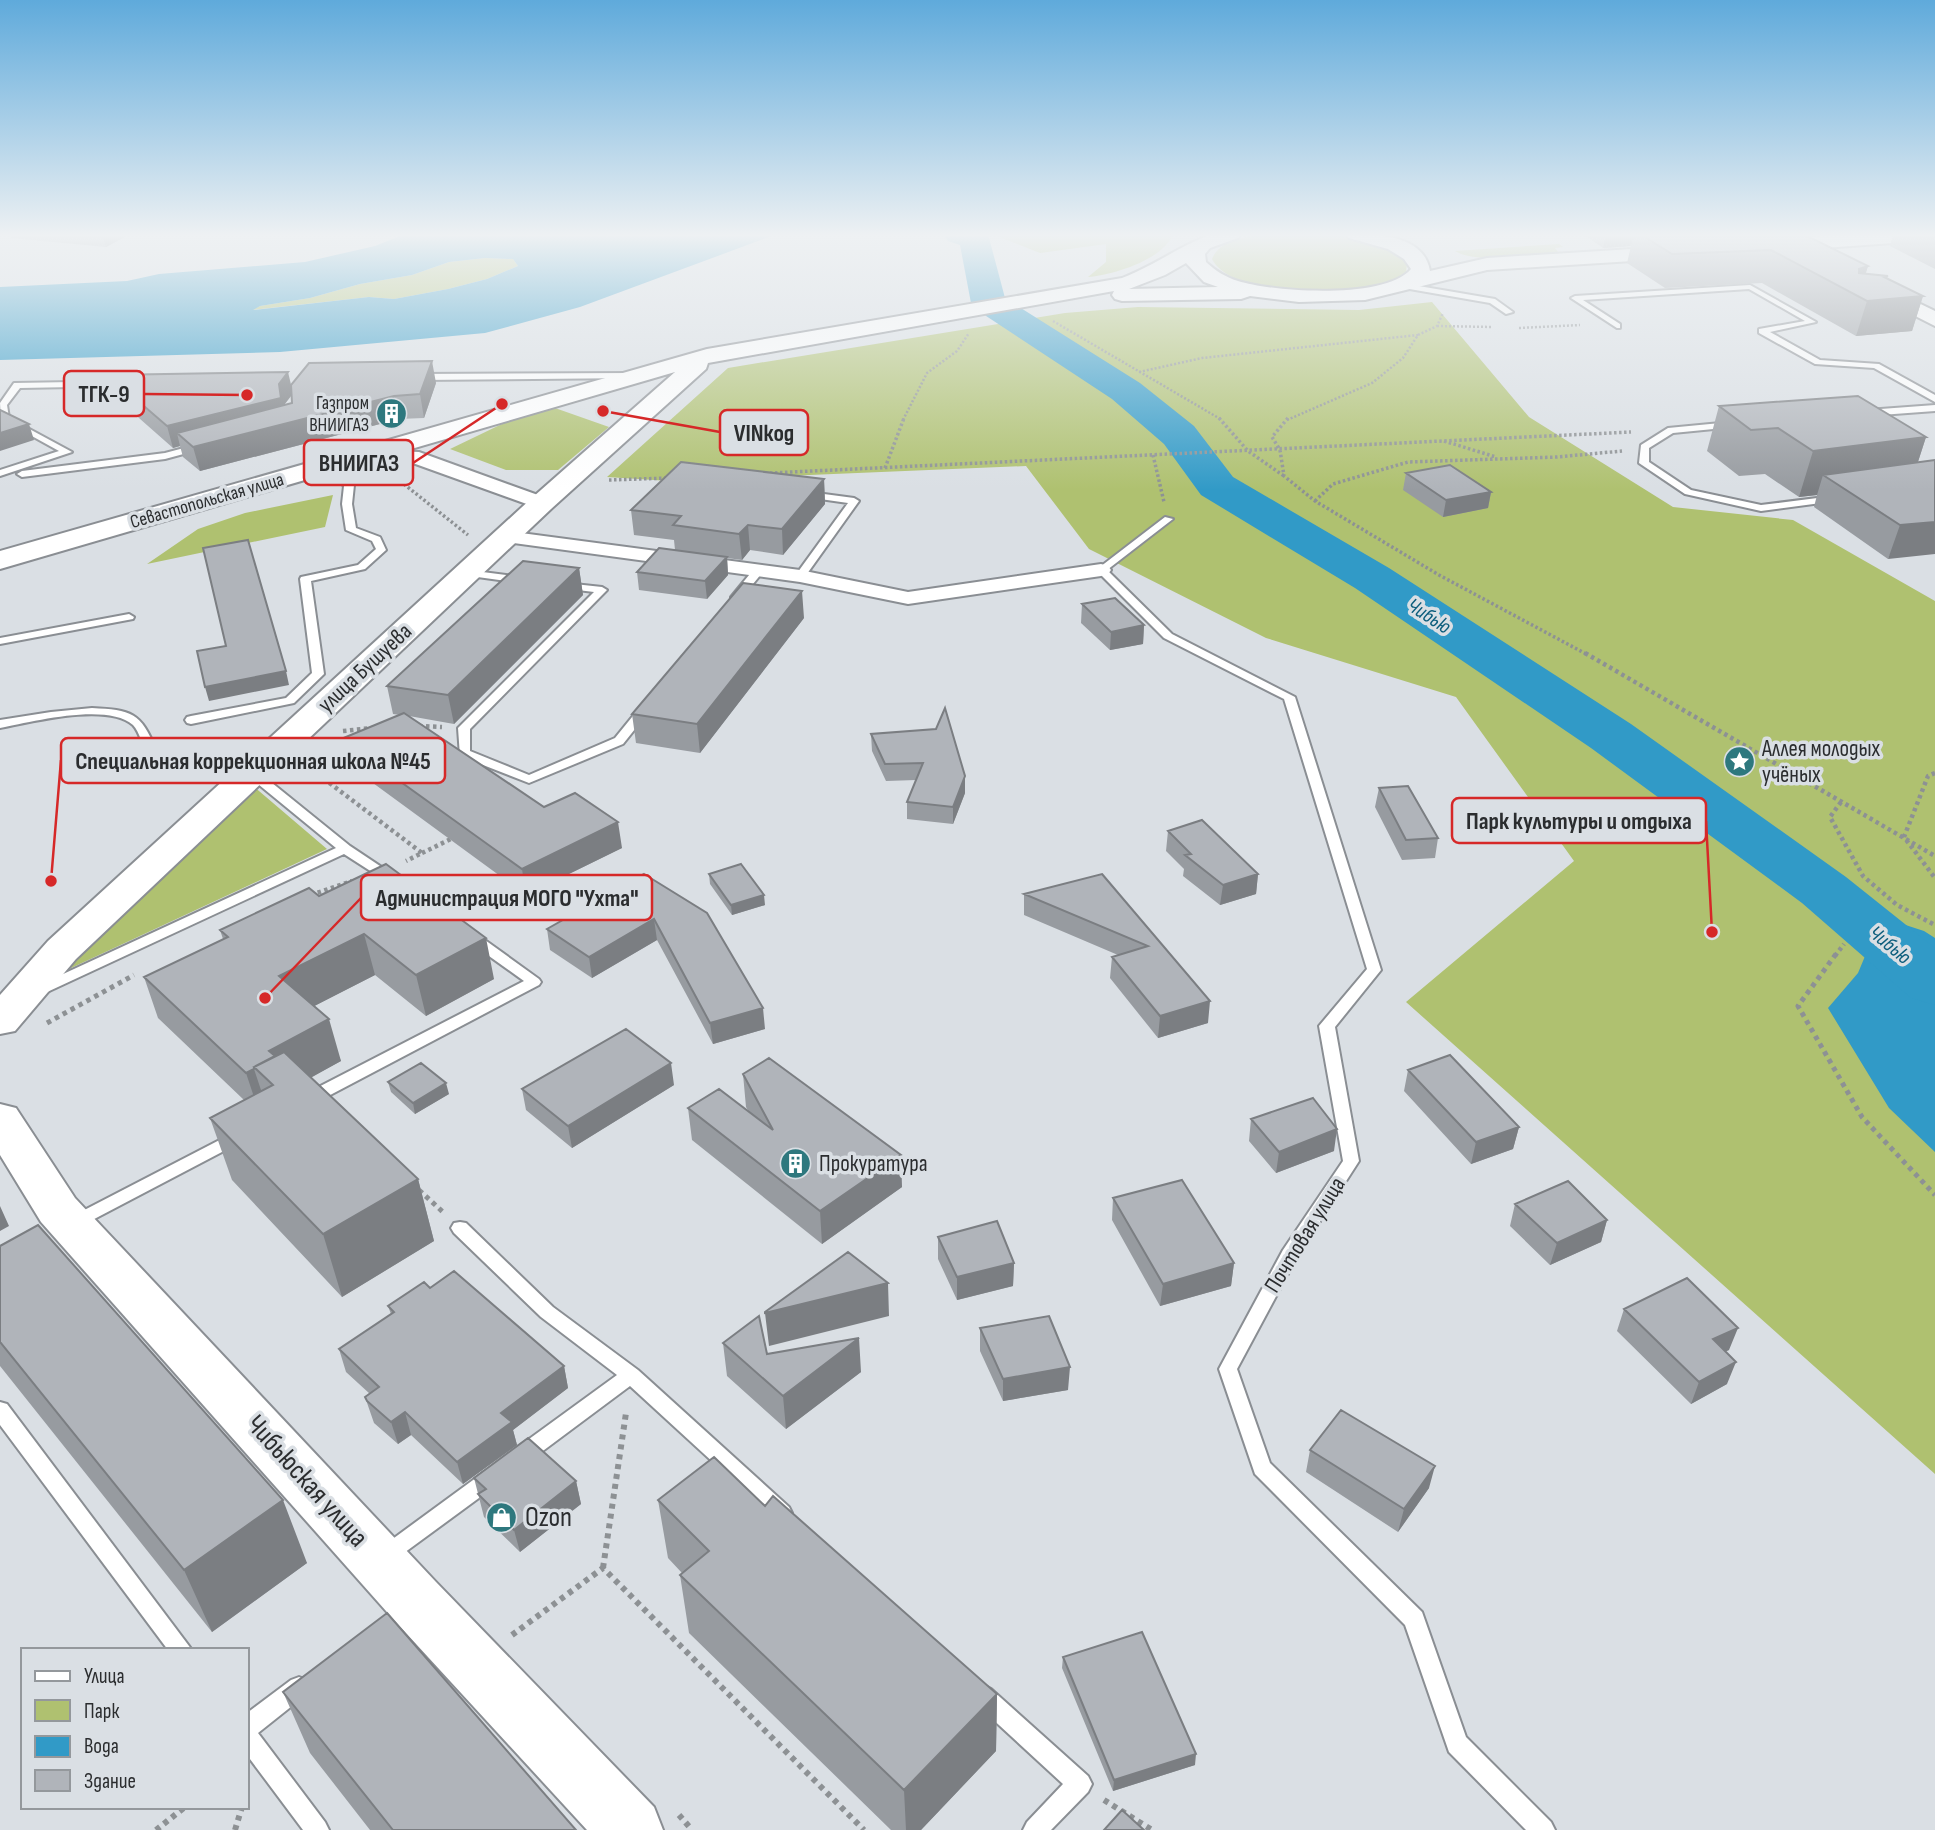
<svg xmlns="http://www.w3.org/2000/svg" width="1935" height="1830" viewBox="0 0 1935 1830" font-family="'Sofia Sans Condensed',sans-serif">
	<style>
		.green { fill: #afc170 }
		.water { fill: #319ac7; fill-rule: evenodd }
		.lines { fill: none; stroke-linecap: round; stroke-linejoin: round }
		.river { fill: #319ac7; fill-rule: evenodd }
		.lane-casing { stroke: #8a8e93; stroke-width: 4 }
		.street-casing { stroke: #8a8e93; stroke-width: 4 }
		.secondary-casing { stroke: #8a8e93; stroke-width: 4 }
		.path-far4 { stroke: #8d9194; stroke-width: 2.5; stroke-dasharray: 2 2; stroke-linecap: butt }
		.path-far3 { stroke: #8d9194; stroke-width: 3.5; stroke-dasharray: 2.5 2.5; stroke-linecap: butt }
		.path-far2 { stroke: #8d9194; stroke-width: 4.5; stroke-dasharray: 3.5 3.5; stroke-linecap: butt }
		.path-far1 { stroke: #8d9194; stroke-width: 5; stroke-dasharray: 4.5 4.5; stroke-linecap: butt }
		.path { stroke: #8d9194; stroke-width: 6; stroke-dasharray: 5 5; stroke-linecap: butt }
		.lane { fill: #fff; fill-rule: evenodd }
		.street { fill: #fff; fill-rule: evenodd }
		.secondary { fill: #fff; fill-rule: evenodd }
		.wall { fill: #979ba0; fill-rule: evenodd }
		.shaded-wall { fill: #7b7e82 }
		.building { fill: #b0b4ba; stroke: #7b7e82; stroke-width: 2 }
		.labels { text-anchor: middle; dominant-baseline: central; stroke-width: 7; stroke-linejoin: round; paint-order: stroke }
		.far-poi-label { font-size: 19px; fill: #2b2d2f; stroke: #dadfe4; text-anchor: end }
		.far-street-label { font-size: 19px; fill: #2b2d2f; stroke: #dadfe4 }
		.far-water-label { font-size: 21px; font-style: italic; fill: #0c5d7c; stroke: #dadfe4 }
		.street-label { font-size: 23px; fill: #2b2d2f; stroke: #dadfe4 }
		.poi-label { font-size: 23px; fill: #2b2d2f; stroke: #dadfe4; text-anchor: start }
		.near-street-label { font-size: 28px; fill: #2b2d2f; stroke: #dadfe4 }
		.near-poi-label { font-size: 28px; fill: #2b2d2f; stroke: #dadfe4; text-anchor: start }
		.leader { fill: none; stroke: #d62828; stroke-width: 2.5 }
		.callout-dot { fill: #d62828; stroke: #dadfe4; stroke-width: 2.5 }
		.callout { fill: #dadfe4; stroke: #d62828; stroke-width: 2.5 }
		.callout-label { font-size: 24px; text-anchor: middle; font-weight: bold; fill: #2b2d2f }
	</style>
	<rect width="100%" height="100%" fill="#dadfe4"/>
	<path class="green" d="M992,234H1173C1163,260 1113,275 1088,277L1106,262V244L1040,253Z
		M1272,234C1311,234 1380,230 1407,264L1406,272C1375,302 1233,301 1212,259C1220,238 1252,236 1272,234Z
		M1559,244L1563,247L1555,248L1558,252C1531,254 1478,265 1455,251Z
		M485,258L513,259L518,266L487,279L448,289L394,299L369,297L251,310L260,306L310,298L360,284L412,275L449,262Z
		M1432,302L1529,417L1673,507L1793,520L1935,601V1474L1406,1002L1574,861L1456,697L1266,638L1089,549L1026,466L670,481L607,477L728,368L1065,313L1138,307L1359,310Z
		M555,408L609,427L558,470H506L450,449L504,423Z
		M333,495L325,527L147,564L198,529L245,513Z
		M252,785L327,849L56,975Z"/>
	<path class="water" d="M405,234H777L580,307L485,333L280,352L0,360V287L127,281L159,274L305,262L375,246ZM485,258L513,259L518,266L487,279L448,289L394,299L369,297L253,310L260,306L310,298L360,284L412,275L449,262Z
		M1887,919L1924,931L1935,938V1152L1889,1108L1828,1008L1858,973L1868,949L1854,937Z"/>
	<g class="lines">
		<path class="river" d="M943,234H988L1005,298L1140,383L1194,426L1233,477L1389,568L1631,724L1846,877L1935,948V1005L1911,998L1802,903L1591,748L1355,588L1201,495L1164,444L1112,399L977,310L971,303L960,245L948,241Z"/>
		<defs>
			<path id="lane" d="M1401,283L1495,299L1513,312L1506,314L1490,303L1398,287V283Z
				M1750,285L1816,322L1770,332L1820,360L1879,364L1935,395V402L1874,368L1815,364L1759,333V329L1805,321L1749,289L1583,300L1620,324V328H1617L1571,298L1575,296Z
				M639,373V377L636,378L418,380L414,377L418,374Z
				M132,381V385L129,386L20,388L7,405L9,418L72,452L0,476V470L59,451L1,419L0,403L14,383Z
				M1935,405V411L1867,416L1863,413L1867,410Z
				M1731,422L1735,425L1734,427L1673,433L1649,448V462L1691,490L1761,505L1833,496L1838,499L1836,501L1761,511L1685,494L1639,463L1641,445L1668,428Z
				M199,444L202,445V449L165,459L22,477L17,474L22,471L165,453Z
				M325,465H331L354,485L352,504L356,528L380,537L386,550L365,569L311,581L324,674L294,703L191,724L187,723L185,720L187,717L191,716L286,698L312,673L300,579L301,577L358,565L376,549L372,541L346,530L342,504L344,486L325,469Z
				M809,492L854,498L859,501L804,578L800,579L795,576L848,503L806,497L804,495Z
				M1165,517L1173,519L1107,570L1172,634L1295,697L1381,970L1335,1027L1359,1161L1296,1259L1237,1369L1270,1463L1422,1612L1466,1737L1551,1822L1555,1830H1526L1449,1752L1405,1625L1255,1474L1219,1369L1283,1250L1343,1161L1319,1026L1367,969L1284,699L1164,638L1096,570Z
				M758,568L762,569V573L739,601H731V597L754,569Z
				M467,570L521,577L526,580L521,583L463,575L462,573Z
				M565,583L602,587L607,590L470,729V751L529,775L615,738L641,706L645,705L651,709L623,744L529,783L460,756L458,728L594,592L561,588V584Z
				M129,614L134,617L133,619L0,644V638Z
				M92,708C131,710 141,712 156,750L190,763L247,775L248,770H256L350,846L398,878L391,882L386,881L344,854L45,993H35L33,990L35,987L336,848L252,779L246,783L230,777L183,769L147,755C142,746 140,732 133,725C107,702 31,722 0,728V720L51,712Z
				M473,934L478,935L539,979L541,982L539,985L315,1103H303L301,1099L303,1095L524,981L468,941L466,938L468,935Z
				M235,1132L241,1134L243,1138L241,1142L79,1227L73,1229L67,1227L64,1223L67,1219Z
				M460,1222L466,1223L553,1307L638,1370L789,1507L792,1513L789,1519L782,1522L775,1519L630,1386L528,1462L521,1464L514,1462L511,1456L514,1450L617,1375L541,1317L454,1233L451,1228L454,1223Z
				M0,1402L7,1404L192,1650H168L0,1425Z
				M491,1470L498,1472L501,1478L498,1484L393,1561L386,1564L379,1561L376,1555L379,1549L484,1472Z
				M299,1677L307,1680L310,1687L307,1694L258,1733L325,1822L329,1830H303L247,1755V1713L291,1680Z
				M983,1685L991,1689L1088,1776L1092,1784L1088,1792L1051,1830H1023L1027,1822L1063,1784L975,1703L972,1696L975,1689Z"/>
			<path id="street" d="M364,450L419,452L549,499L552,503L542,509L535,507L410,462L357,460L355,456L357,452Z
				M506,531L800,570L908,592L1101,564L1108,566L1111,570L1108,574L1101,576L908,604L800,582L499,541L496,537L499,533Z"/>
			<path id="secondary" d="M1212,234H1240L1238,238L1210,248L1205,254L1206,262C1216,271 1225,277 1238,281C1273,292 1385,300 1411,269L1404,259L1388,249L1349,238L1347,234C1375,234 1424,234 1430,271L1487,258L1681,246L1691,252L1681,258L1487,270L1365,300L1299,302L1250,296L1241,299L1122,301L1115,299L1112,295L1114,291L708,363L706,369L551,509L76,959L15,1031L0,1034V995L48,941L533,497L675,372L0,569V551L707,349L1122,278C1154,266 1181,245 1212,234ZM1186,263L1204,282L1218,287L1129,289L1165,275Z
				M1850,234H1935V240L1766,252L1756,246L1766,240Z
				M1871,280L1935,311V326L1864,290L1861,286L1864,282Z
				M0,1104L16,1108L75,1198L436,1582L654,1807L663,1830H587L394,1620L41,1222L0,1155Z"/>
		</defs>
		<use href="#lane" class="lane-casing"/>
		<use href="#street" class="street-casing"/>
		<use href="#secondary" class="secondary-casing"/>
		<path class="path-far4" d="M1053,321L1222,420
			M1437,326L1492,327
			M1519,328L1580,325
			M1139,372L1202,358L1418,335
			M903,420L927,373L957,351L969,333
			M1287,420L1372,383L1403,358L1418,335L1437,326L1443,313"/>
		<path class="path-far3" d="M1219,418L1248,451L1284,476
			M1288,418L1272,437L1280,450L1284,476L1315,501L1439,575L1588,655
			M1444,441L1496,457
			M1153,455L1164,502
			M885,468L904,418
			M770,473L1631,432
			M609,480L670,478
			M400,481L468,535
			M1315,501L1333,484L1408,462L1557,457L1622,451"/>
		<path class="path-far2" d="M1585,653L1935,856
			M419,726L442,727
			M343,731L372,728
			M307,766L422,853L406,861
			M1935,773L1928,776L1904,837L1935,878
			M1841,802L1830,817L1863,876L1897,905L1935,925
			M422,853L453,838
			M311,895L352,881
			M1835,956L1844,944"/>
		<path class="path-far1" d="M1836,954L1798,1006L1862,1117L1935,1195
			M47,1023L134,975
			M419,1190L444,1213"/>
		<path class="path" d="M603,1568L626,1413
			M512,1635L603,1568L864,1830
			M1104,1800L1152,1830
			M679,1815L692,1830
			M156,1830L185,1807
			M235,1830L242,1807"/>
		<use href="#lane" class="lane"/>
		<use href="#street" class="street"/>
		<use href="#secondary" class="secondary"/>
	</g>
	<path class="wall" d="M10,234H130L106,247L11,238Z
		M1583,234H1803L1868,266L1865,274L1888,276L1887,278L1923,296L1912,331L1856,336L1762,283L1665,288L1627,263L1631,246L1603,248Z
		M1893,234H1935V269L1890,246Z
		M108,375L292,387L436,383L424,418L399,419L200,471L183,457L180,446L173,448L114,396ZM292,395V403L284,405Z
		M1719,406L1926,437L1918,462L1935,460L1888,559L1814,507L1817,495L1799,497L1765,474L1739,476L1707,451Z
		M1406,473L1491,492L1488,508L1443,517L1403,490Z
		M824,479L825,504L783,555L750,550L742,560L727,558L728,575L707,599L639,590L637,572L675,550L674,540L634,535L631,510Z
		M579,568L583,595L454,724L409,716L544,807L622,848L526,895L347,764L341,739L400,715L393,714L387,686Z
		M1082,604L1144,625L1143,644L1110,650L1081,623Z
		M804,618L700,753L636,743L632,714Z
		M871,734L965,776V793L953,824L907,819V802L916,780L886,781L872,751Z
		M1379,788L1438,838L1435,858L1402,860L1375,807Z
		M1168,831L1258,874L1256,894L1220,905L1183,876L1184,869L1166,851Z
		M644,874L765,1029L713,1044L657,940L592,978L550,950L547,929Z
		M709,874L765,905L732,915L710,884Z
		M1102,874L1208,1023L1158,1038L1110,978L1112,957L1118,955L1024,915V894Z
		M319,896L494,979L426,1016L375,975L314,1006L341,1061L311,1077L418,1179L434,1241L342,1297L232,1180L210,1118L244,1100L158,1018L144,977L223,939L220,930Z
		M1408,1070L1519,1127L1513,1149L1471,1164L1404,1091Z
		M743,1074L902,1187L822,1244L692,1140L688,1108L749,1112L746,1107Z
		M388,1082L449,1094L415,1114L391,1092Z
		M674,1085L572,1148L526,1110L522,1089Z
		M1251,1119L1334,1151L1276,1173L1249,1141Z
		M1113,1198L1234,1263L1231,1286L1160,1306L1112,1220Z
		M1515,1204L1607,1220L1601,1242L1550,1265L1510,1226Z
		M938,1237L1014,1263L1013,1286L957,1300L938,1259Z
		M0,1246L307,1563L212,1632L0,1366Z
		M430,1288L564,1366L568,1388L513,1430L517,1445L463,1484L411,1435L398,1444L374,1423L365,1397L370,1394L346,1372L339,1349L391,1314L388,1306Z
		M1624,1309L1729,1350L1726,1351L1727,1384L1691,1404L1617,1331Z
		M980,1328L1068,1390L1003,1401L980,1351Z
		M723,1343L767,1354L861,1372L786,1429L727,1376Z
		M1310,1450L1429,1488L1398,1532L1306,1472Z
		M474,1478L576,1481L581,1504L520,1552L484,1517Z
		M658,1500L765,1506L997,1694L996,1751L921,1830H891L689,1633L680,1575L682,1573L668,1558Z
		M1063,1657L1195,1765L1113,1791L1062,1668Z
		M283,1692L576,1830H370L310,1753Z"/>
	<path class="shaded-wall" d="M102,234H130L106,247Z
		M1606,234H1634L1631,246L1603,248Z
		M1868,266L1859,296V269Z
		M1923,296L1912,331L1856,336L1867,301Z
		M432,361L436,383L424,418L420,394Z
		M288,372L293,393L284,405L177,433L180,446L173,448L167,426Z
		M394,396L399,419L200,471L193,447Z
		M29,424L34,440L0,451V433Z
		M1926,437L1911,483L1823,475L1817,495L1799,497L1813,451Z
		M824,479L825,504L783,555L782,529Z
		M1491,492L1488,508L1443,517L1446,500Z
		M1935,522V554L1888,559L1900,525Z
		M748,525L750,550L742,560L739,534Z
		M727,557L728,575L707,599L705,581Z
		M579,568L583,595L454,724L448,695Z
		M802,591L804,618L700,753L697,724Z
		M1144,625L1143,644L1110,650L1111,632Z
		M286,671L289,685L209,701L205,687Z
		M965,776V793L953,824V807Z
		M618,822L622,848L526,895L522,869Z
		M1258,874L1256,894L1220,905L1223,885Z
		M764,895L765,905L732,915L731,905Z
		M654,919L657,940L592,978L589,957Z
		M364,934L375,975L291,1018L279,976Z
		M486,938L494,979L426,1016L416,975Z
		M1210,1001L1208,1023L1158,1038L1160,1016Z
		M763,1008L765,1029L713,1044L710,1023Z
		M329,1019L341,1061L287,1091L269,1051Z
		M671,1063L674,1085L572,1148L568,1126Z
		M254,1069L268,1111L260,1115L246,1073Z
		M446,1083L449,1094L415,1114L413,1103Z
		M1519,1127L1513,1149L1471,1164L1476,1142Z
		M1337,1129L1334,1151L1276,1173L1279,1152Z
		M901,1155L902,1187L822,1244L820,1211Z
		M418,1179L434,1241L342,1297L323,1234Z
		M0,1206L9,1226L0,1231Z
		M1607,1220L1601,1242L1550,1265L1557,1243Z
		M1014,1263L1013,1286L957,1300V1277Z
		M1234,1263L1231,1286L1160,1306L1163,1284Z
		M888,1283L889,1316L769,1346L765,1313Z
		M1738,1328L1729,1350L1704,1361L1713,1339Z
		M859,1338L861,1372L786,1429L783,1396Z
		M1736,1362L1727,1384L1691,1404L1699,1382Z
		M564,1366L568,1388L513,1430L517,1445L463,1484L457,1462L501,1413Z
		M1070,1367L1068,1390L1003,1401V1379Z
		M405,1412L411,1435L398,1444L391,1422Z
		M1435,1466L1429,1488L1398,1532L1404,1509Z
		M576,1481L581,1504L520,1552L514,1530Z
		M283,1500L307,1563L212,1632L184,1570Z
		M997,1694L996,1751L921,1830H906L904,1790Z
		M1196,1754L1195,1765L1113,1791L1114,1780Z"/>
	<path class="building" d="M1640,234H1803L1868,266L1859,269V273L1888,276L1884,277L1923,296L1867,301L1771,250L1672,254Z
		M432,361L420,394L394,396L193,447L177,433L292,403L291,385L309,363Z
		M288,372L279,384L281,398L167,426L108,375Z
		M1858,396L1926,437L1813,451L1778,428L1751,430L1719,406Z
		M0,410L29,424L0,433Z
		M1935,460V522L1900,525L1823,475Z
		M681,462L824,479L782,529L748,525L739,534L673,525L681,516L631,510Z
		M1450,465L1491,492L1446,500L1406,473Z
		M248,540L286,671L205,687L197,651L226,646L203,548Z
		M659,548L727,557L705,581L637,572Z
		M523,561L579,568L448,695L387,686Z
		M743,583L802,591L697,724L632,714Z
		M1115,598L1144,625L1111,632L1082,604Z
		M945,708L965,776L953,807L907,802L923,763L885,764L871,734L936,729Z
		M404,713L544,807L575,793L618,822L522,869L341,739Z
		M1408,786L1438,838L1406,840L1379,788Z
		M1202,820L1258,874L1223,885L1185,855L1191,854L1168,831Z
		M386,864L486,938L416,975L364,934L279,976L329,1019L269,1051L275,1056L254,1067V1069L246,1073L144,977L228,937L220,930L309,888L319,896Z
		M741,864L764,895L731,905L709,874Z
		M644,874L707,913L763,1008L710,1023L654,919L589,957L547,929Z
		M1102,874L1210,1001L1160,1016L1112,957L1148,946L1024,894Z
		M626,1029L671,1063L568,1126L522,1089Z
		M284,1052L418,1179L323,1234L210,1118L273,1085L254,1067Z
		M1450,1055L1519,1127L1476,1142L1408,1070Z
		M769,1058L901,1155L820,1211L688,1108L719,1089L773,1130L743,1074Z
		M421,1063L446,1083L413,1103L388,1082Z
		M1313,1098L1337,1129L1279,1152L1251,1119Z
		M1182,1180L1234,1263L1163,1284L1113,1198Z
		M1568,1181L1607,1220L1557,1243L1515,1204Z
		M997,1221L1014,1263L957,1277L938,1237Z
		M38,1225L283,1500L184,1570L0,1342V1246Z
		M848,1252L888,1283L765,1313V1312Z
		M454,1271L564,1366L501,1413L512,1422L457,1462L405,1412L391,1422L367,1401L365,1397L379,1387L339,1349L394,1312L388,1306L424,1282L430,1288Z
		M1687,1278L1738,1328L1713,1339L1736,1362L1699,1382L1624,1309Z
		M759,1316L767,1354L859,1338L783,1396L723,1343Z
		M1049,1316L1070,1367L1003,1379L980,1328Z
		M1341,1410L1435,1466L1404,1509L1310,1450Z
		M528,1438L576,1481L514,1530L478,1494L486,1489L474,1478Z
		M714,1457L765,1506L773,1496L997,1694L904,1790L680,1575L709,1551L658,1500Z
		M387,1613L576,1830H393L283,1692Z
		M1142,1632L1196,1754L1114,1780L1063,1657Z
		M1122,1810L1144,1830H1104Z"/>
	<linearGradient id="sky" x2="0" y2="1"><stop stop-color="#5faadb"/><stop offset="0.48" stop-color="#eef1f3"/><stop offset="1" stop-color="#eef1f3" stop-opacity="0"/></linearGradient>
	<rect width="1935" height="490" fill="url(#sky)"/>
	<defs>
		<symbol id="building-disc" viewBox="-11 -11 22 22"><circle r="9.5" fill="#2e787e" stroke="#dadfe4"/><path d="M-4-6H4V6H1V3H-1V6H-4ZM-2.5-4.3h1.7v1.8h-1.7ZM.8-4.3h1.7v1.8H.8ZM-2.5-1h1.7V.8h-1.7ZM.8-1h1.7V.8H.8Z" fill="#fff"/></symbol>
		<symbol id="sight-disc" viewBox="-11 -11 22 22"><circle r="9.5" fill="#2e787e" stroke="#dadfe4"/><path d="M0-6L1.8-2.2L6-1.7L2.9 1.2L3.7 5.4L0 3.3L-3.7 5.4L-2.9 1.2L-6-1.7L-1.8-2.2Z" fill="#fff"/></symbol>
		<symbol id="shop-disc" viewBox="-11 -11 22 22"><circle r="9.5" fill="#2e787e" stroke="#dadfe4"/><path d="M-5-2.5h2.3a2.7 3.5 0 0 1 5.4 0H5L5.5 6h-11ZM-1.5-2.5h3a1.5 2.3 0 0 0-3 0Z" fill="#fff"/></symbol>
	</defs>
	<g fill-rule="evenodd">
		<use href="#building-disc" x="374" y="396" width="35" height="35"/>
		<use href="#sight-disc" x="1722" y="744" width="35" height="35"/>
		<use href="#building-disc" x="778" y="1146" width="35" height="35"/>
		<use href="#shop-disc" x="484" y="1500" width="35" height="35"/>
	</g>
	<g class="labels">
		<g class="far-poi-label">
			<text x="369" y="403">Газпром<tspan x="369" dy="22">ВНИИГАЗ</tspan></text>
		</g>
		<g class="far-street-label">
			<text transform="translate(207 501) rotate(-16)">Севастопольская улица</text>
		</g>
		<g class="far-water-label">
			<text transform="translate(1429 616) rotate(33)">Чибью</text>
			<text transform="translate(1890 945) rotate(40)">Чибью</text>
		</g>
		<g class="street-label">
			<text transform="translate(365 668) rotate(-43)">улица Бушуева</text>
			<text transform="translate(1305 1235) rotate(-58)">Почтовая улица</text>
		</g>
		<g class="poi-label">
			<text x="1762" y="749">Аллея молодых<tspan x="1762" dy="26">учёных</tspan></text>
			<text x="819" y="1164">Прокуратура</text>
		</g>
		<g class="near-street-label">
			<text transform="translate(307 1481) rotate(48)">Чибьюская улица</text>
		</g>
		<g class="near-poi-label">
			<text x="525" y="1517">Ozon</text>
		</g>
	</g>
	<path class="leader" d="M247 395L144 394M603 411L720 432M502 404L413 463M51 881L61 760M1712 932L1706 821M265 998L361 898"/>
	<g class="callout-dot">
		<circle cx="247" cy="395" r="7"/>
		<circle cx="603" cy="411" r="7"/>
		<circle cx="502" cy="404" r="7"/>
		<circle cx="51" cy="881" r="7"/>
		<circle cx="1712" cy="932" r="7"/>
		<circle cx="265" cy="998" r="7"/>
	</g>
	<g class="callout">
		<rect x="64" y="371" width="80" height="45" rx="7"/>
		<rect x="720" y="410" width="88" height="45" rx="7"/>
		<rect x="304" y="440" width="109" height="45" rx="7"/>
		<rect x="61" y="738" width="384" height="45" rx="7"/>
		<rect x="1452" y="798" width="254" height="45" rx="7"/>
		<rect x="361" y="875" width="291" height="45" rx="7"/>
	</g>
	<g class="callout-label">
		<text x="104" y="402">ТГК-9</text>
		<text x="764" y="441">VINкод</text>
		<text x="359" y="471">ВНИИГАЗ</text>
		<text x="253" y="769">Специальная коррекционная школа №45</text>
		<text x="1579" y="829">Парк культуры и отдыха</text>
		<text x="507" y="906">Администрация МОГО "Ухта"</text>
	</g>
	<rect x="21" y="1648" width="228" height="161" fill="#dadfe4" stroke="#94989c" stroke-width="2"/>
	<rect x="35" y="1671" width="35" height="10" fill="#ffffff" stroke="#94989c" stroke-width="2"/>
	<text x="84" y="1683" font-size="21" fill="#2b2d2f">Улица</text>
	<rect x="35" y="1700" width="35" height="21" fill="#afc170" stroke="#94989c" stroke-width="2"/>
	<text x="84" y="1718" font-size="21" fill="#2b2d2f">Парк</text>
	<rect x="35" y="1736" width="35" height="21" fill="#319ac7" stroke="#94989c" stroke-width="2"/>
	<text x="84" y="1753" font-size="21" fill="#2b2d2f">Вода</text>
	<rect x="35" y="1770" width="35" height="21" fill="#b0b4ba" stroke="#94989c" stroke-width="2"/>
	<text x="84" y="1788" font-size="21" fill="#2b2d2f">Здание</text>
</svg>
